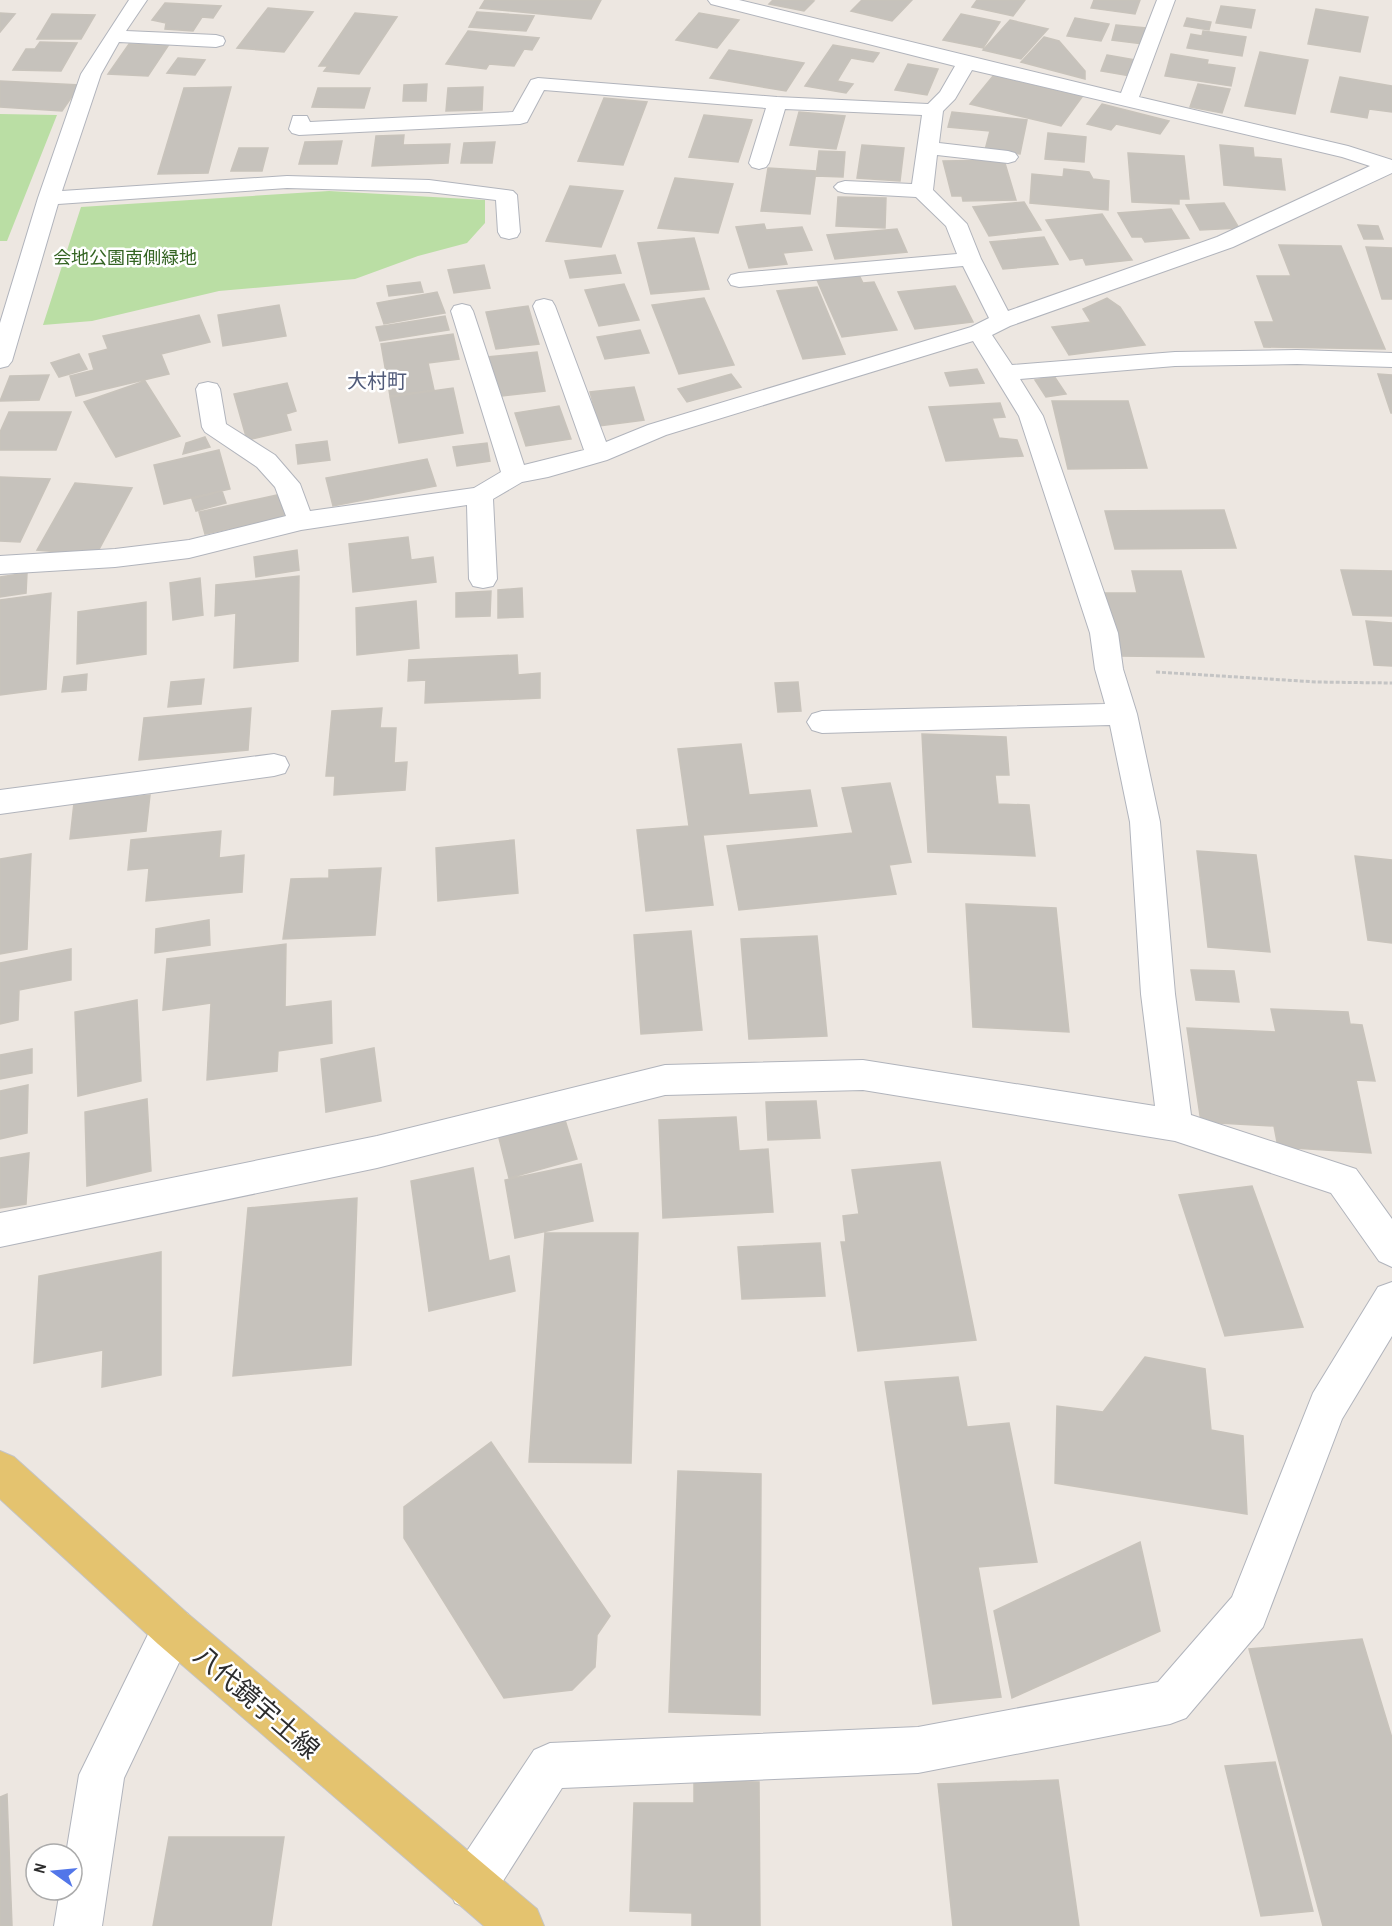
<svg xmlns="http://www.w3.org/2000/svg" width="1392" height="1926" viewBox="0 0 1392 1926" font-family="'Archivo Narrow','Noto Sans JP',sans-serif">
	<style>
		.green { fill: #badea4 }
		.building { fill: #c6c2bc; stroke: #c8c3bb; stroke-width: 1.5 }
		.lines { fill: none; stroke-linecap: round; stroke-linejoin: round }
		.minor-casing { stroke: #b1b4bc; stroke-width: 2 }
		.major-casing { stroke: #c4c4c4; stroke-width: 2 }
		.path { stroke: #c4c4c4; stroke-width: 3; stroke-dasharray: 4 2; stroke-linecap: butt }
		.minor { fill: #fff; fill-rule: evenodd }
		.major { fill: #e4c36f; fill-rule: evenodd }
		.labels { text-anchor: middle; dominant-baseline: central; stroke-width: 5; stroke-linejoin: round; paint-order: stroke }
		.far-park-label { font-size: 18px; fill: #346423; stroke: #fff }
		.far-quarter-label { font-size: 20px; fill: #515b7a; stroke: #fff }
		.near-street-label { font-size: 26px; fill: #2d2d2d; stroke: #fff }
	</style>
	<rect width="100%" height="100%" fill="#ede7e1"/>
	<path class="green" d="M0,114L57,115L7,241H0Z
		M329,191L485,200V223L467,243L418,256L355,279L219,291L92,321L43,325L81,207Z"/>
	<path class="building" d="M485,0H601L591,19L480,8Z
		M773,0H810L814,1L804,11L769,4Z
		M862,0H912L892,21L851,11Z
		M977,0H1025L1013,16L972,7Z
		M1094,0H1140L1135,14L1091,8Z
		M165,3L221,6L213,18L202,17L193,31L165,29L166,23L152,20Z
		M1221,6L1255,10L1251,28L1216,23Z
		M268,8L313,12L284,52L237,48Z
		M1316,9L1368,17L1360,52L1308,44Z
		M477,12L534,16L526,31L469,27Z
		M0,13L15,14L0,32Z
		M355,13L397,17L359,74L324,71L328,66H319Z
		M699,13L739,20L717,48L676,40Z
		M52,14L95,15L81,39H37Z
		M961,14L1000,22L983,48L943,40Z
		M1075,18L1109,24L1101,41L1067,36Z
		M1187,18L1211,22L1209,30L1184,26Z
		M1010,20L1048,29L1021,59L983,50Z
		M1116,25L1146,28L1143,44L1112,40Z
		M468,31L539,38L532,50L524,49L514,66L489,64L486,69L446,64Z
		M1203,31L1246,37L1242,56L1187,48L1191,34L1202,36Z
		M1044,37L1059,41L1085,71V79L1021,62Z
		M40,42L77,43L61,71L13,70L26,49H35Z
		M129,44L168,46L148,76L108,74Z
		M833,45L879,53L873,62L851,58L837,81L853,84L846,93L805,86Z
		M729,50L804,63L786,91L710,78Z
		M1260,52L1308,60L1295,114L1245,106Z
		M1171,54L1208,60L1207,64L1235,68L1231,86L1165,76Z
		M1107,55L1136,60L1130,76L1101,71Z
		M178,58L205,60L195,75L167,73Z
		M908,64L938,69L927,95L895,90Z
		M993,76L1082,97L1061,126L970,104Z
		M1340,77L1392,86V112L1369,109L1367,118L1331,112Z
		M0,81L80,85L62,111L0,107Z
		M427,84L426,101H403L404,85Z
		M1198,84L1230,89L1222,113L1190,107Z
		M231,87L208,173L158,174L184,88Z
		M483,87L482,110L446,111L448,88Z
		M318,88H370L364,108L312,107Z
		M604,98L647,102L623,165L578,161Z
		M1102,104L1169,121L1160,134L1116,124L1111,130L1087,124Z
		M799,112L845,116L836,149L790,145Z
		M952,112L1027,120L1020,154L985,150L990,131L948,127Z
		M704,115L752,120L738,162L689,157Z
		M1048,133L1086,137L1084,162L1045,159Z
		M404,135L403,145L450,144L448,163L372,166L376,136Z
		M342,141L337,164H299L305,142Z
		M495,142L492,163H461L464,143Z
		M862,145L904,148L900,181L857,178Z
		M1220,145L1253,148L1254,157L1281,159L1285,190L1224,185Z
		M239,148H268L262,171H231Z
		M819,151L845,152L843,177L816,176Z
		M1128,153L1184,156L1189,199H1179V204L1132,202Z
		M1004,160L1016,200L963,201L962,196H952L943,161Z
		M768,168L816,171L810,214L761,211Z
		M1064,169L1089,172L1093,179L1109,181L1108,210L1030,203L1032,174L1063,177Z
		M675,178L733,184L718,233L658,228Z
		M570,186L623,191L601,247L546,241Z
		M838,197L886,198L885,228L836,226Z
		M1024,202L1041,230L989,236L973,207Z
		M1224,203L1239,228L1200,230L1186,205Z
		M1171,209L1189,238L1145,242L1142,237H1132L1118,213Z
		M1102,214L1132,260L1086,265L1083,258L1070,260L1046,220Z
		M764,224L766,230L802,227L812,250L783,253L787,264L749,268L736,227Z
		M1358,225L1378,226L1383,239H1364Z
		M897,229L907,252L835,259L827,235Z
		M1044,237L1058,264L1003,269L990,242Z
		M694,238L709,289L651,294L638,243Z
		M1279,245L1341,246L1385,349L1264,347L1255,322H1274L1257,276H1291Z
		M1366,247L1392,248V299H1382Z
		M615,255L621,273L570,278L565,261Z
		M484,265L490,288L454,293L448,270Z
		M859,275L863,283L874,282L897,330L842,337L817,280Z
		M420,282L423,292L389,296L387,286Z
		M624,284L639,320L599,326L585,290Z
		M955,286L973,322L915,329L898,292Z
		M817,287L845,354L803,359L777,291Z
		M437,292L445,313L384,324L377,303Z
		M704,298L734,365L679,374L652,305Z
		M1107,298L1120,307L1145,345L1069,355L1052,327L1091,322L1083,309Z
		M279,305L286,336L223,346L218,315Z
		M528,306L539,344L496,349L486,312Z
		M199,315L210,342L161,354L169,374L76,396L70,376L94,370L89,354L108,349L103,336Z
		M445,316L449,330L380,341L376,327Z
		M640,330L649,353L605,359L597,337Z
		M453,334L459,359L428,363L434,390L390,396L381,344Z
		M537,352L545,391L494,397L487,357Z
		M79,354L87,369L59,377L51,363Z
		M977,369L984,383L950,386L945,373Z
		M731,374L741,387L687,402L678,389Z
		M1378,374L1392,375V413H1391Z
		M49,375L39,400L0,401L10,376Z
		M1054,376L1066,394L1046,397L1035,380Z
		M145,381L180,436L116,457L84,402Z
		M287,383L296,411L286,414L291,430L247,440L234,394Z
		M634,387L644,420L599,426L590,392Z
		M453,388L463,433L399,443L390,397Z
		M1052,401H1128L1147,468L1068,469Z
		M1000,403L1005,417L992,418L999,438L1017,440L1023,456L946,461L929,407Z
		M559,406L571,439L526,446L515,413Z
		M9,412H71L56,450H0V432Z
		M205,437L210,447L183,454L186,443Z
		M327,441L330,460L298,464L296,445Z
		M487,443L490,461L457,466L453,447Z
		M219,450L230,489L164,504L154,465Z
		M427,459L436,486L333,506L326,478Z
		M0,477L50,479L20,542L0,541Z
		M75,483L132,488L96,555L37,550Z
		M222,491L226,503L196,511L192,499Z
		M282,494L289,516L205,534L199,512Z
		M1224,510L1236,548L1115,549L1105,511Z
		M408,537L411,560L433,557L436,582L353,592L349,544Z
		M297,550L299,570L256,577L254,557Z
		M1341,570L1392,571V616L1353,615Z
		M1132,571H1181L1204,657L1118,656L1104,593H1137Z
		M27,573L26,593L0,597V577Z
		M299,576L298,661L234,668L236,613L215,616L216,585Z
		M200,578L203,615L173,620L170,583Z
		M522,588L523,617L498,618V590Z
		M491,591L490,616L456,617V593Z
		M51,593L46,689L0,695V600Z
		M416,601L419,648L357,655L356,608Z
		M146,602V654L77,664L78,612Z
		M1366,621L1392,623V666L1374,665Z
		M517,655L518,675L540,673V698L425,703L426,680L408,681L409,660Z
		M87,674L86,690L62,692L64,677Z
		M204,679L201,704L168,707L171,682Z
		M798,682L801,711L778,712L775,683Z
		M251,708L248,750L139,760L144,718Z
		M382,708L380,728H396L394,763L407,762L405,790L334,795L335,776H326L332,711Z
		M922,734L1006,737L1009,775H995L998,804L1029,805L1035,856L928,852Z
		M741,744L749,795L810,790L817,826L703,835L713,905L646,911L637,830L689,826L678,749Z
		M890,783L911,862L889,865L896,894L739,910L727,846L853,833L842,788Z
		M150,795L146,831L70,839L74,803Z
		M221,831L219,858L244,855L242,892L146,901L149,868L128,870L131,840Z
		M514,840L518,893L438,901L436,848Z
		M1197,851L1256,855L1270,952L1208,947Z
		M31,854L27,949L0,954V859Z
		M1355,856L1392,860V943L1368,940Z
		M381,868L375,935L283,939L291,879L329,878V870Z
		M966,904L1056,908L1069,1032L973,1027Z
		M209,920L210,945L155,953L156,929Z
		M691,931L702,1030L641,1034L634,935Z
		M817,936L827,1036L749,1039L741,939Z
		M286,944L285,1007L331,1001L332,1043L278,1051L277,1071L207,1080L211,1003L163,1010L167,959Z
		M71,949V980L19,990L18,1020L0,1024V963Z
		M1191,970L1234,971L1239,1002L1196,1000Z
		M137,1000L141,1081L78,1096L75,1012Z
		M1271,1009L1348,1012L1350,1024L1362,1025L1375,1081L1356,1080L1371,1153L1278,1147L1274,1126L1201,1122L1187,1028L1276,1032Z
		M374,1048L381,1101L326,1112L321,1059Z
		M32,1049V1073L0,1079V1055Z
		M28,1085L27,1133L0,1139V1091Z
		M147,1099L151,1171L87,1186L85,1112Z
		M816,1101L820,1138L768,1140L766,1102Z
		M736,1117L739,1151L768,1149L773,1212L663,1218L659,1120Z
		M565,1120L577,1159L509,1178L499,1138Z
		M29,1153L26,1204L0,1208V1158Z
		M940,1162L976,1340L858,1351L841,1242H846L843,1216L859,1214L852,1170Z
		M581,1164L593,1221L515,1238L505,1180Z
		M473,1168L489,1261L509,1256L515,1291L429,1311L411,1181Z
		M1252,1186L1303,1327L1225,1336L1179,1195Z
		M357,1198L351,1365L233,1376L248,1208Z
		M545,1233H638L631,1463L529,1462Z
		M820,1243L825,1296L742,1299L738,1247Z
		M161,1252V1375L102,1387L103,1350L34,1363L39,1276Z
		M1145,1357L1205,1369L1211,1430L1243,1436L1247,1514L1055,1483L1057,1406L1103,1412Z
		M958,1377L967,1427L1009,1423L1037,1562L978,1567L1001,1697L933,1704L885,1382Z
		M491,1442L610,1616L597,1635L595,1667L572,1690L504,1698L404,1538V1507Z
		M678,1471L761,1474L760,1715L669,1712Z
		M1140,1542L1160,1631L1012,1698L994,1611Z
		M1362,1639L1392,1738V1926H1323L1249,1649Z
		M1275,1762L1313,1911L1261,1916L1225,1766Z
		M1058,1780L1079,1926H953L938,1784Z
		M694,1781L759,1782L760,1926H692V1913L630,1911L634,1803H694Z
		M7,1794L12,1926H0V1797Z
		M169,1837H284L271,1926H153Z"/>
	<g class="lines">
		<defs>
			<path id="minor" d="M129,0H147L126,31L216,35L223,37L225,41L223,45L216,47L119,42L101,74L62,191L287,176L429,180L513,191L517,195L520,232L517,237L509,239L501,237L498,232L496,200L429,192L287,188L58,204L12,361L8,366L0,368V323L38,198L81,74Z
				M708,0H739L1121,93L1157,0H1175L1139,97L1348,146L1392,160V173L1233,247L1010,326L992,335L1012,365L1175,352L1297,350L1392,353V367L1297,364L1175,366L1020,379L1043,416L1118,633L1123,669L1137,714L1160,822L1175,994L1191,1115L1356,1169L1392,1219V1267L1379,1261L1331,1193L1175,1141L863,1090L665,1095L377,1168L0,1247V1213L377,1136L665,1065L863,1060L1155,1106L1141,994L1130,822L1110,725L822,733L812,730L807,722L812,714L822,711L1105,704L1095,669L1090,633L1019,416L973,341L666,435L607,460L548,477L522,482L493,499L497,579L493,586L483,588L473,586L469,579L467,505L301,530L189,558L115,567L0,574V556L115,549L189,540L286,516L275,487L257,467L205,432L202,427L196,389L199,384L208,382L217,384L220,389L226,424L275,455L300,484L310,511L474,488L501,472L451,311L454,306L462,304L470,306L473,311L524,465L584,450L533,306L536,301L544,299L552,301L555,306L606,442L648,425L971,327L989,318L963,266L739,287L731,285L728,280L731,275L739,273L957,254L946,226L916,197L845,193L838,191L834,187L838,183L845,181L912,184L922,115L785,109L769,163L766,167L759,169L752,167L749,163L766,108L544,90L527,122L520,124L299,135L292,133L289,129L293,116H307L310,122L513,112L531,80L538,78L777,97L928,104L940,92L955,66L711,4ZM972,70L1342,157L1370,166L1217,237L1008,311L981,259L967,224L933,190L937,155L1008,163L1015,161L1018,157L1015,153L1008,151L939,143L943,111L955,99Z
				M274,754L285,757L289,765L285,773L274,776L0,814V790Z
				M1392,1282V1336L1342,1419L1263,1627L1186,1718L1170,1724L918,1773L562,1788L489,1903L472,1910L455,1903L448,1886L455,1869L534,1750L550,1743L918,1727L1158,1682L1232,1597L1313,1393L1378,1287Z
				M173,1607L188,1614L195,1629L124,1778L102,1926H54L60,1890H72V1854H66L79,1775L158,1614Z"/>
			<path id="major" d="M0,1451L14,1457L188,1614L537,1909L544,1926H484L158,1644L0,1499Z"/>
		</defs>
		<use href="#minor" class="minor-casing"/>
		<use href="#major" class="major-casing"/>
		<path class="path" d="M1156,672L1316,682L1392,683"/>
		<use href="#minor" class="minor"/>
		<use href="#major" class="major"/>
	</g>
	<g class="labels">
		<g class="far-park-label">
			<text x="125" y="257">会地公園南側緑地</text>
		</g>
		<g class="far-quarter-label">
			<text x="377" y="380">大村町</text>
		</g>
		<g class="near-street-label">
			<text transform="translate(257 1702) rotate(41)">八代鏡宇土線</text>
		</g>
	</g>
	<g transform="translate(54 1872) rotate(285)"><circle r="28" fill="#ffffff" stroke="#ababab" stroke-width="1.5"/>
	<path d="M0-4.5L10 22L0 15L-10 22Z" fill="#5276e9"/>
	<text y="-9" font-size="16" font-weight="bold" text-anchor="middle" fill="#2d2d2d">N</text>
	</g>
</svg>
